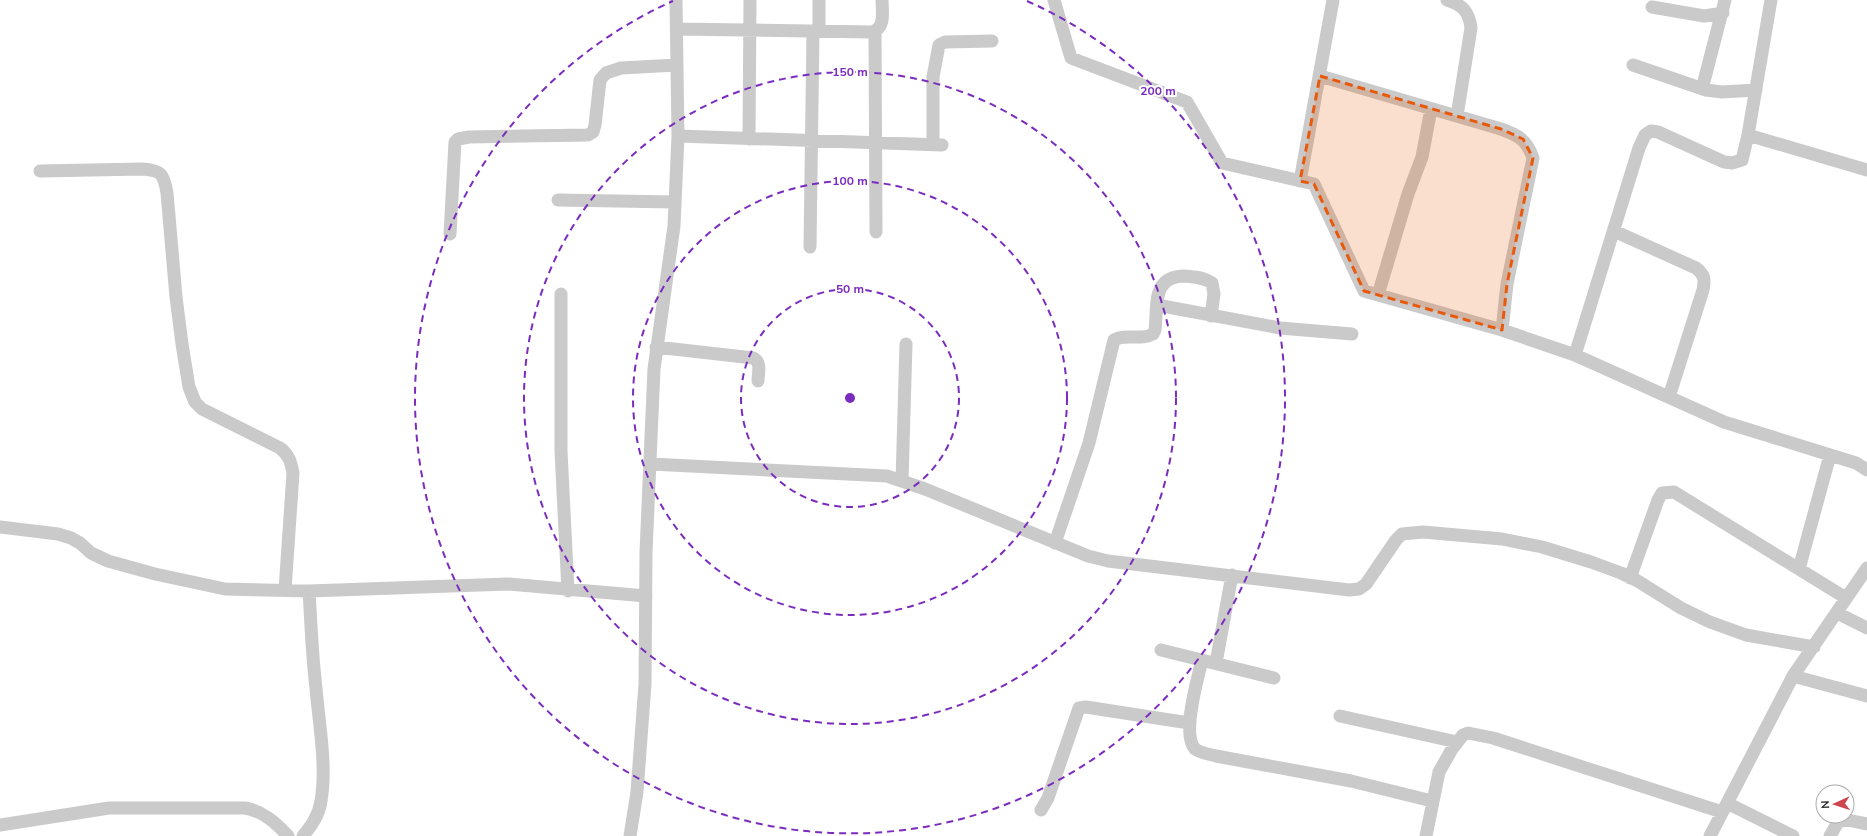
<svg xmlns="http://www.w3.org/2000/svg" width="1867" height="836" viewBox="0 0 1867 836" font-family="'Nunito Sans',sans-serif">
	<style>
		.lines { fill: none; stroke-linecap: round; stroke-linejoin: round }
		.minor { stroke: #cacaca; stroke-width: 13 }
		.marked { fill: #e8590c; fill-opacity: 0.2; stroke: #e8590c; stroke-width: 3; stroke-dasharray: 8 5; stroke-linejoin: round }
		.ring { fill: none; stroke: #7b2cbf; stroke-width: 2; stroke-dasharray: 7 5 }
		.centre { fill: #7b2cbf; stroke: #fff; stroke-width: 2 }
		.ring-label { font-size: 12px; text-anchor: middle; font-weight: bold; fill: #7b2cbf; stroke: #fff; stroke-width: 4; stroke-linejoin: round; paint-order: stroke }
	</style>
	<rect width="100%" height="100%" fill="#fff"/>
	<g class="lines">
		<path class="minor" d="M1054,0L1071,58L1187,102L1222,163L1314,184L1364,291L1502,330
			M1447,0C1463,5 1469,12 1471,28L1457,116
			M1652,7L1704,16L1723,13
			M677,29L872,32C886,28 882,11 882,0
			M819,31V0
			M875,31L876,232
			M1633,65L1706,90L1722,92L1756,90
			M1320,76L1501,129C1518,135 1527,140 1533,158L1507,284L1502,330L1575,355L1724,422L1856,463L1867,470
			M1702,89L1725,0
			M1748,135L1867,170
			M678,136L942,145
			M749,139L750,0
			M933,145V77L939,45L945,42L992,41
			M40,171L142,169C161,170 164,174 167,193L176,297L182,344L189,387L195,402L202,409L280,448C289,455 291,462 293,473L285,590
			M1300,181L1333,0
			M558,200L675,202
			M1614,231L1696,268C1705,275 1705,280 1703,290L1669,397
			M450,234L455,142L458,139L469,137L588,135L593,132L595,125L600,80L606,73L621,68L677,65
			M810,247L813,31
			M561,294V451L568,591
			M1378,295L1408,194L1422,157L1431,109
			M1157,305L1280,328L1352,334
			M656,347L753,358C762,362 758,373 758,381
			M1575,355L1639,148L1645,135L1651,131L1658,132L1724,162L1732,163L1742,160L1748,135L1771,0
			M651,464L887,476L925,489L1088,556L1108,561L1349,590L1359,589L1366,584L1396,540L1402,534L1423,532L1502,539L1542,547L1591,562L1621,573L1636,580L1681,608L1710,622L1746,635L1814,647
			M902,481L906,344
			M0,527L58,534L71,538L80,543L91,553L108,561L155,574L225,589L309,591L508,584L646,596
			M1055,543L1089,443L1114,340C1125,333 1141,341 1153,334L1155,330C1158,306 1151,276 1185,276C1194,277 1204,277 1212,283L1214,294L1211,316
			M1799,569L1830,455
			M1630,578L1658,500L1662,493L1674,492L1846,598
			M1837,613L1867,628
			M1161,650L1274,678
			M1202,660C1198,678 1181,734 1195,749C1200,753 1209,754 1216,756L1351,781L1432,801
			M1216,663L1232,575
			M1793,676L1867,696
			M1340,716L1457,742
			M1727,803L1793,836
			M1041,810L1048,798L1079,708L1086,707L1189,723
			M0,825L109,808H245C263,811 276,823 288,836
			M303,836C312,825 319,815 321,801C327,765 319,725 316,688C312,656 311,623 309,591
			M630,836L637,792L645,684L646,552L654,369L674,226L678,136L676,0
			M1426,836L1439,772L1452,749L1463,735L1468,733L1493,738L1722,812
			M1710,836L1793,676L1867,568
			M1830,836L1838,822L1847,820L1867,824"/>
	</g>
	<path class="marked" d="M1320,76L1501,129L1523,139L1533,158L1507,284L1502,330L1364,291L1314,184L1300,181Z"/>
	<g class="ring">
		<circle cx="850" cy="398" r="109"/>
		<circle cx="850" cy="398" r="217"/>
		<circle cx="850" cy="398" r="326"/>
		<path d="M1027 1A435 435 0 1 1 673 1"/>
	</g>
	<circle cx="850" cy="398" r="6" class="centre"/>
	<g class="ring-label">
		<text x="850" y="76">150 m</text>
		<text x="1158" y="95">200 m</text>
		<text x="850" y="185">100 m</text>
		<text x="850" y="293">50 m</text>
	</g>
	<g transform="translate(1835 804) rotate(267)"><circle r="19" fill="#ffffff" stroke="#ababab"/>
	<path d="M0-3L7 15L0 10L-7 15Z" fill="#ce444f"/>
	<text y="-6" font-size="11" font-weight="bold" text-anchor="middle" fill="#2d2d2d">N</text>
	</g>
</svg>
